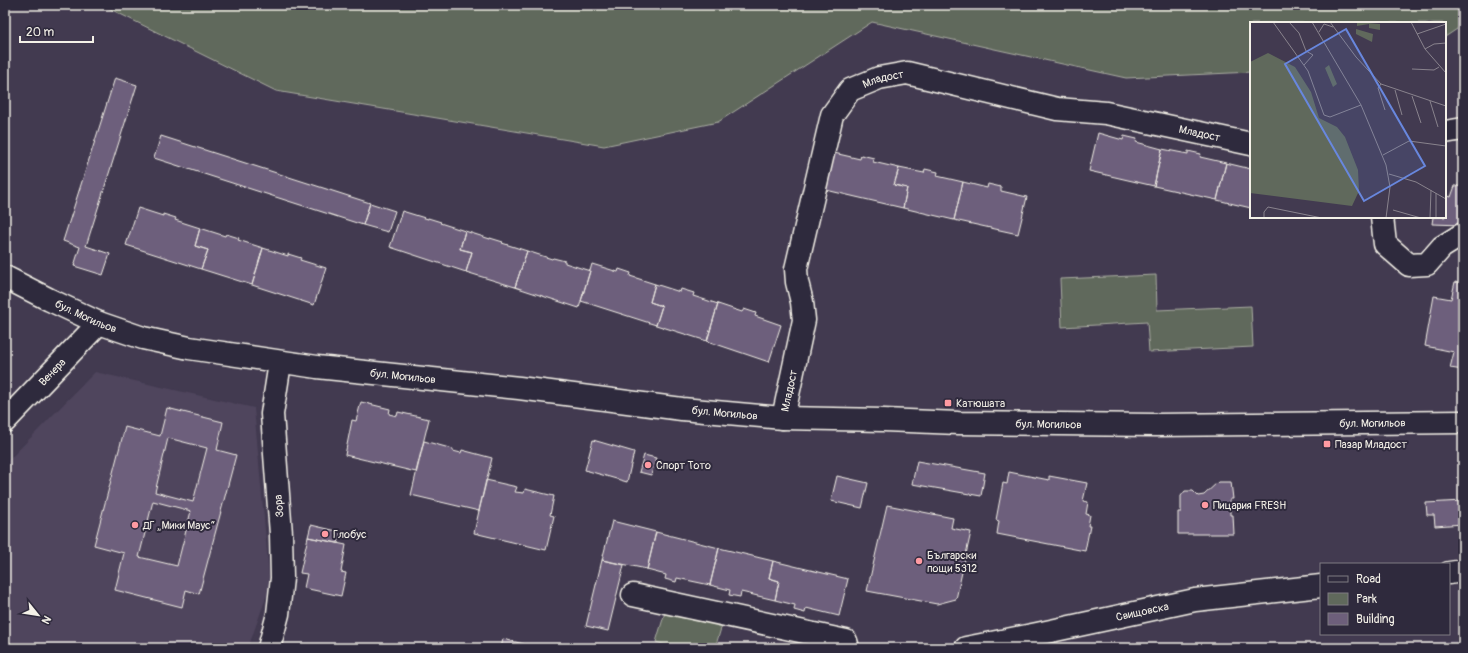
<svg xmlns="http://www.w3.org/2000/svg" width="1468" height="653" viewBox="0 0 1468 653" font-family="Pangolin,sans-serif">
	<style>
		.built { fill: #4f455d }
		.green { fill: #60695c; stroke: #aaada2 }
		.building { fill: #6d5f7b; stroke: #f4f1e8; fill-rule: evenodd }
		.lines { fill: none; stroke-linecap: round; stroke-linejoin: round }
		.minor-casing { stroke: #f4f1e8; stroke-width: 25 }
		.minor { stroke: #2f2a3d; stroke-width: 22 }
		.poi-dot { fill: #ff9aa2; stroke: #2f2a3d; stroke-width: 1.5 }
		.labels { text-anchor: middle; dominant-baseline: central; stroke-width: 4; stroke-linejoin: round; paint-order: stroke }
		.street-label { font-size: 11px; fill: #f4f1e8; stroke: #2f2a3d }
		.poi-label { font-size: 11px; fill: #f4f1e8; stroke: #2f2a3d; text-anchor: start }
		.inset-road { fill: none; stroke: #89838d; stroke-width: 1 }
		.view { fill: #6887de; fill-opacity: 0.15; stroke: #6887de; stroke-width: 2 }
		.inset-edge { fill: none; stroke: #f4f1e8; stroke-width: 2 }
	</style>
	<rect width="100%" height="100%" fill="#423a50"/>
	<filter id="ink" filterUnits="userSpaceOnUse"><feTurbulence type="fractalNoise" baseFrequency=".025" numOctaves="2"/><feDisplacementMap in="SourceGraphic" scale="8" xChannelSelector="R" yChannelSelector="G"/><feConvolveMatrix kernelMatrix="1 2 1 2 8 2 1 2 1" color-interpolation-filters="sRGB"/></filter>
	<g filter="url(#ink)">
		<path class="built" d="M95,372L254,408L270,586L248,648H5V464Z
			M1463,640V648H1354Z"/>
		<path class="green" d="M102,5H1463V25L1445,37V23H1251V72L1126,78L872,22L718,122L604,146L276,91Z
			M1156,275L1157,310L1251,306L1253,347L1149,352L1147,322L1062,327L1060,279Z
			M666,609L722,625L715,648H676L656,642Z"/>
		<path class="building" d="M115,78L137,85L86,246L110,254L103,275L74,266L80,247L63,241Z
			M1098,133L1123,140L1124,136L1137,139L1136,142L1162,149L1154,186L1089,171Z
			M161,136L370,203L363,225L154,158Z
			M1162,149L1188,154V151L1201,154L1200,157L1226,163L1217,200L1154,186Z
			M834,153L860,159L861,155L874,158L873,162L899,168L894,185L907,188L903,208L826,190Z
			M1226,163L1251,169V208L1217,200Z
			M899,168L924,173L925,169L938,172L937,176L963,182L954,220L903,208L907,188L894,185Z
			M963,182L987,188L988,184L1001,187V191L1027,197L1018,234L954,220Z
			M1463,185V225L1432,224L1433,217H1445V195L1451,197L1455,186Z
			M370,203L395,211L388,232L363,225Z
			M138,208L163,216V214L176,218L175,220L200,228L195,246L208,250L201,269L126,245Z
			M402,211L428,219V218L441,222L440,223L465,231L460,249L472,252L466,272L390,247Z
			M200,228L225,236L226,234L239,238L238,240L263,248L252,285L201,269L208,250L195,246Z
			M465,231L490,239V238L503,242L502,243L527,251L515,287L466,272L472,252L460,249Z
			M263,248L288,256V254L301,258L300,260L326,268L314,305L252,285Z
			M527,251L552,259L553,258L565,261V263L590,271L579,308L515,287Z
			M592,264L618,272L619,269L631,273L630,276L655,284L650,302L662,306L656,325L581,301Z
			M1455,282L1463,284V370L1450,368L1454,352L1425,346L1434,296L1451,299Z
			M655,284L680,292L681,289L694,293L693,296L718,304L707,341L656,325L662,306L650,302Z
			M718,304L742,312L744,309L756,313L755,316L781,325L769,362L707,341Z
			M361,402L390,409L389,414L397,416L398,412L429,419L416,472L345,455L352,420L356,421Z
			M167,408L223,422L217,450L236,455L199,594L186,590L182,607L115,590L124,553L94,545L125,427L160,436ZM168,438L207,448L193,502L155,492ZM153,501L191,511L177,566L139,557Z
			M593,440L634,452L627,482L585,470Z
			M424,441L453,449V451L461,453L462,450L492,458L479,511L411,495Z
			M644,455L656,458L651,475L639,472Z
			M917,461L985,473L981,496L912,484Z
			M1009,472L1049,480V476L1087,483L1083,501L1088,502L1086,514L1090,515L1088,526H1090L1085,551L997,534L999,521L996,520L1003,483L1007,484Z
			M837,476L868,483L862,508L831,501Z
			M486,480L517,487L515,492L524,493L525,489L554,496L550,515L554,516L546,550L474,533Z
			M1218,482H1231L1233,499H1230V515H1233L1234,534H1178V512H1181V496L1185,491H1193L1198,496L1204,495Z
			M1463,501V524L1435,526L1434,515H1427L1426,503Z
			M887,505L953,518L951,528L971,532L956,599L937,604L867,591Z
			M612,521L656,532L647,569L602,560Z
			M311,525L341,532L338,543L308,537Z
			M656,532L719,548L710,585L677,578L676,582L665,579L666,575L647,570Z
			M308,537L346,545L341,572L346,573L341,596L304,588L307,574L300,573Z
			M719,548L773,561L769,578L779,581L775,600L741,592L740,597L729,595L730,590L710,585Z
			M602,560L624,565L608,631L586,626Z
			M773,561L848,579L839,616L806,608L805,613L794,610L795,605L775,600L779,581L769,578Z
			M503,639L524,644L523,648H501Z"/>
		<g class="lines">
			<defs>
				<g id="minor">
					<path d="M1445,132L1463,129"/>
					<path d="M1382,217L1385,244L1409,265L1427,264L1442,247L1463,234"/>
					<path id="s1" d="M5,277L50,300L99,323L143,338L189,348L317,367L519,388L682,409L783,418L884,420L958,423L1156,425L1463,422"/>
					<path id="s2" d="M783,418L804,320L802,302L797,282L796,269L832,115L850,90L879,78L907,73L1057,109L1106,113L1251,144"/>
					<path id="s3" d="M5,421L99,323"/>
					<path d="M1449,573L1463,571"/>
					<path d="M633,595L846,641L848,648"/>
					<path d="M269,648L278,614L282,578L281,534L272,414L280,363"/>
					<path id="s4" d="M966,648L1037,634L1195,600L1321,586"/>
				</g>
			</defs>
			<use href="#minor" class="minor-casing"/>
			<use href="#minor" class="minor"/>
		</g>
	</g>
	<g class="poi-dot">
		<rect x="944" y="399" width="8" height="8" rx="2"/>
		<rect x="1323" y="440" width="8" height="8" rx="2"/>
		<circle cx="648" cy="465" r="4"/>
		<circle cx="1205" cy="505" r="4"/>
		<circle cx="135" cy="525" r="4"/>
		<circle cx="325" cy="534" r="4"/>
		<circle cx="919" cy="561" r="4"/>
	</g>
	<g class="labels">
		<g class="street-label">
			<text stroke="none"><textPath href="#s2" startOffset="376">Младост</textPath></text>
			<text stroke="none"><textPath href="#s2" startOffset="700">Младост</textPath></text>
			<text stroke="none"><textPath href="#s1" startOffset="90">бул. Могильов</textPath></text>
			<text stroke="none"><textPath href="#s3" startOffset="68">Венера</textPath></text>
			<text stroke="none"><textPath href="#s1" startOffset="414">бул. Могильов</textPath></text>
			<text stroke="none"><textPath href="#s2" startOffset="28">Младост</textPath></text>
			<text stroke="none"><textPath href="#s1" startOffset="738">бул. Могильов</textPath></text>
			<text stroke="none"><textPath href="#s1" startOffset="1386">бул. Могильов</textPath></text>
			<text stroke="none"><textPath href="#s1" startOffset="1062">бул. Могильов</textPath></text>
			<text transform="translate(279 506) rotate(-95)">Зора</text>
			<text stroke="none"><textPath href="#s4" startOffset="180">Свищовска</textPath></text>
		</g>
		<g class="poi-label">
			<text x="956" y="403">Катюшата</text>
			<text x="1335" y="444">Пазар Младост</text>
			<text x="656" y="465">Спорт Тото</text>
			<text x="1213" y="505">Пицария FRESH</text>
			<text x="143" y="525">ДГ „Мики Маус“</text>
			<text x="333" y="534">Глобус</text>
			<text x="927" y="555">Български<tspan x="927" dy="13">пощи 5312</tspan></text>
		</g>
	</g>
	<g transform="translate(1250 22)">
		<rect width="196" height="196" fill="#423a50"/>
		<path d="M107,0L130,2V8L119,6V2L107,4ZM106,7L123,12L122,20L106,12ZM18,31L45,45L61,70L69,96L87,105L95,115L108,148L109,169L102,184L0,171V40ZM79,43L87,62L83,65L75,46Z" fill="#60695c"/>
		<path class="inset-road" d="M23,0L58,49L74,93L80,95L111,83M39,0L49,11L56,29L63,33L54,43M62,0L111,83L136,143L140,165L136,196M80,0L106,35L131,62L196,84M161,0L175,27L196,51M69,10L74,2L83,5M167,12L196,2M175,27L184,22L196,21M162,47L184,48L189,45M131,62L128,66L135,88M145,68L152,93M162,74L171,101M180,79L188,105M133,133L159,119L196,124M139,152L166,160L196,177M186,171V196M143,188L171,196M14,196V190L18,185L72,196M180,196L181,168"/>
		<path class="view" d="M96,7L175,144L114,179L35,42Z"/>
		<rect width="196" height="196" class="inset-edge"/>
	</g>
	<rect width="1468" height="653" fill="none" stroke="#2f2a3d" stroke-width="20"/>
	<rect x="10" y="10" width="1448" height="633" fill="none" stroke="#f4f1e8" stroke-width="1.5" filter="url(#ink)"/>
	<rect x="1320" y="563" width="130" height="72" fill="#2f2a3d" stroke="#7e7a81"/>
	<rect x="1328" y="576" width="20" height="6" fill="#2f2a3d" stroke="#7e7a81"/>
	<text x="1356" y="583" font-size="12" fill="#f4f1e8">Road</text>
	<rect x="1328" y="593" width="20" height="12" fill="#60695c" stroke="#7e7a81"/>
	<text x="1356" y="603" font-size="12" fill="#f4f1e8">Park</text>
	<rect x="1328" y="613" width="20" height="12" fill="#6d5f7b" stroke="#7e7a81"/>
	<text x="1356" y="623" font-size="12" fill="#f4f1e8">Building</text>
	<g transform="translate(38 615) rotate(120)" stroke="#2f2a3d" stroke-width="3" paint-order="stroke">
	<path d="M0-3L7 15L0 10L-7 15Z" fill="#f4f1e8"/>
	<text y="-6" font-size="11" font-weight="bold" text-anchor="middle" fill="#f4f1e8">N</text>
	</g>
	<path d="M20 36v6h73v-6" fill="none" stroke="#f4f1e8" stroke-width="2"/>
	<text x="26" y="36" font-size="12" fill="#f4f1e8" stroke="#2f2a3d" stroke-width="3" paint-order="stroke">20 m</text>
</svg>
